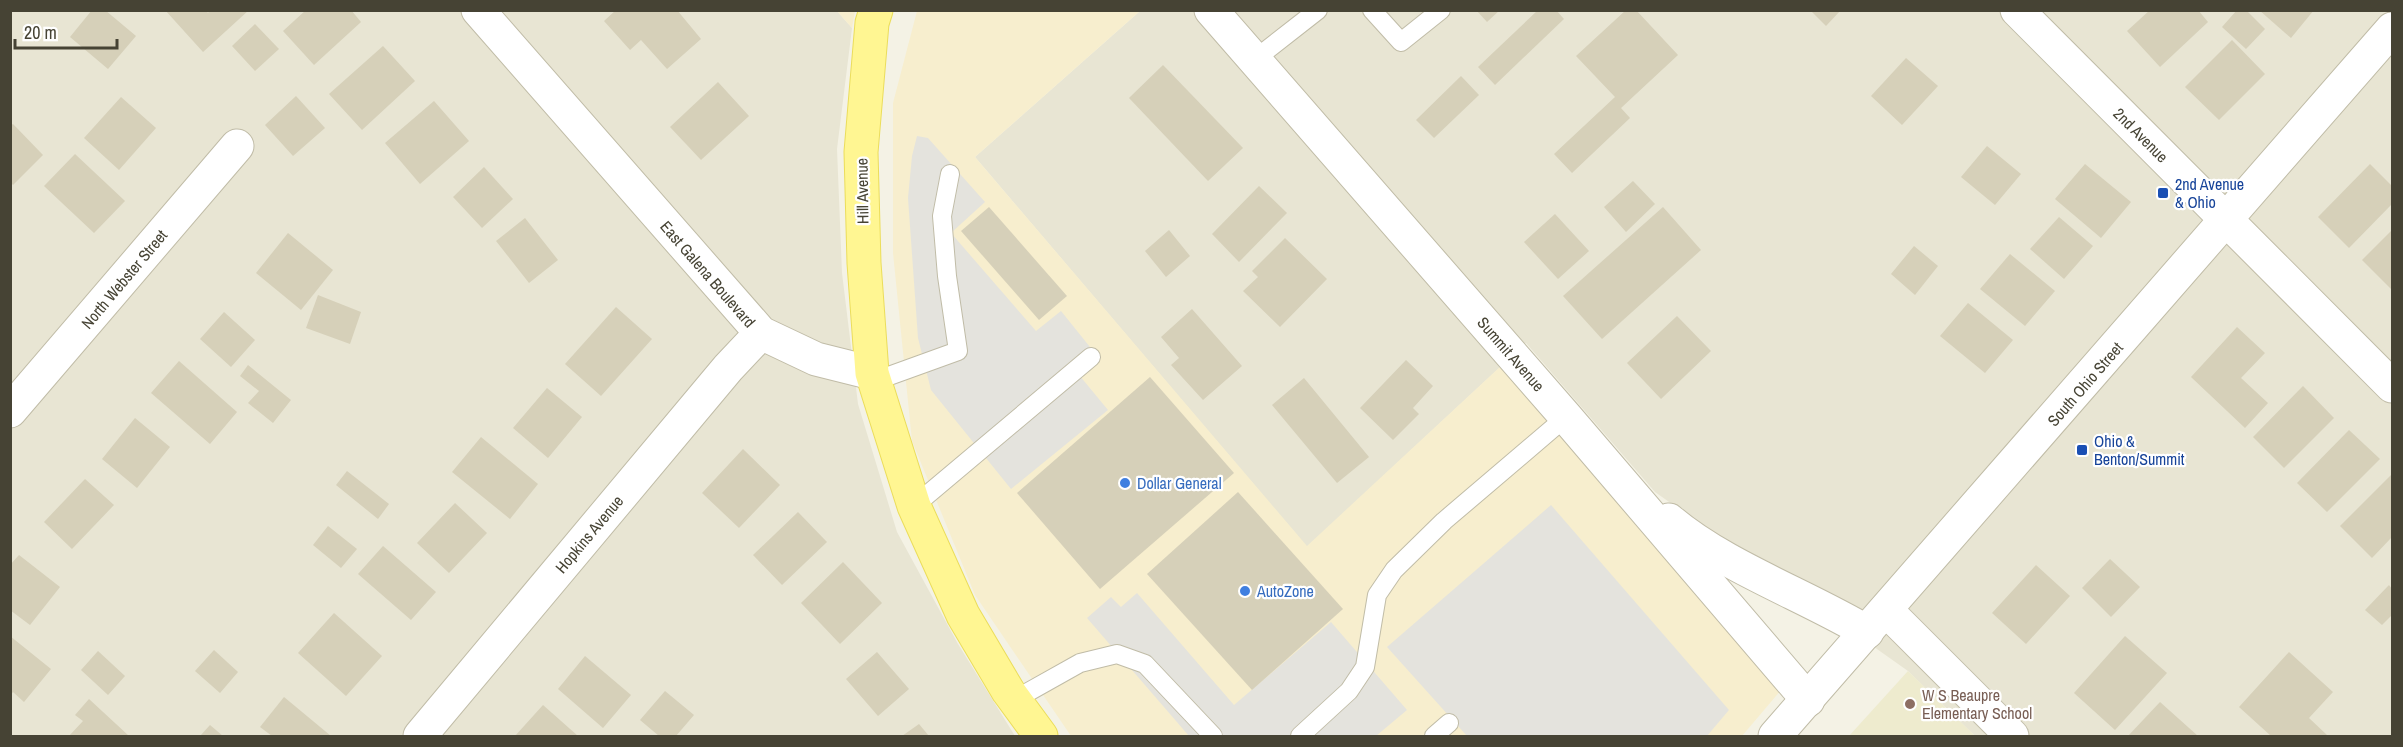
<svg xmlns="http://www.w3.org/2000/svg" width="2403" height="747" font-family="'Archivo Narrow',sans-serif">
<rect width="100%" height="100%" fill="#f4f2e5"/>
<g fill="#e8e5d3">
<polygon points="10,11 837,11 852,28 837,149 842,273 858,404 897,532 958,644 1015,736 11,736"/>
<polygon points="1140,11 2392,11 2392,736 1975,736 1908,671 1655,492 1526,343 1307,547 975,157"/>
</g>
<g fill="#f7eece">
<polygon points="837,11 855,11 852,28"/>
<polygon points="917,11 1140,11 975,157 1307,546 1501,366 1782,689 1742,736 1071,736 975,595 912,441 893,253 893,103"/>
</g>
<polygon fill="#eeebce" points="1908,671 1975,736 1849,736"/>
<g fill="#e4e3dd">
<polygon points="917,136 928,138 985,202 951,233 1036,331 1061,311 1090,347 1070,364 1108,410 1011,489 931,390 918,338 908,198 912,156"/>
<polygon points="1551,505 1729,710 1707,736 1467,736 1387,647"/>
<polygon points="1137,593 1234,705 1331,622 1407,710 1376,736 1189,736 1087,618 1111,597 1121,607"/>
</g>
<g fill="#d6d0b9">
<polygon points="92,10 105,10 136,36 108,69 70,37"/>
<polygon points="165,10 206,10 208,13 210,10 249,10 203,52"/>
<polygon points="306,10 351,10 361,22 314,65 283,31"/>
<polygon points="616,10 677,10 701,39 667,69 641,40 630,50 604,21"/>
<polygon points="1476,10 1500,10 1487,22"/>
<polygon points="1538,10 1556,10 1564,19 1495,85 1478,67"/>
<polygon points="1626,10 1636,10 1678,55 1621,108 1630,118 1572,173 1554,154 1615,97 1576,56"/>
<polygon points="1810,10 1841,10 1826,26"/>
<polygon points="2150,10 2198,10 2208,22 2160,67 2127,31"/>
<polygon points="2237,10 2246,10 2265,29 2246,49 2222,27"/>
<polygon points="2259,10 2314,10 2291,38"/>
<polygon points="255,24 279,49 255,71 232,46"/>
<polygon points="2232,40 2265,74 2219,120 2185,87"/>
<polygon points="383,46 415,81 362,130 329,94"/>
<polygon points="1906,58 1938,86 1902,125 1871,96"/>
<polygon points="1163,65 1243,148 1208,181 1129,98"/>
<polygon points="1461,76 1479,95 1434,138 1416,120"/>
<polygon points="718,82 749,116 701,160 670,127"/>
<polygon points="296,96 325,128 293,156 265,125"/>
<polygon points="121,97 156,128 119,170 84,138"/>
<polygon points="434,101 469,141 420,184 385,143"/>
<polygon points="13,124 43,155 13,185 10,182 10,126"/>
<polygon points="1987,146 2021,174 1995,205 1961,177"/>
<polygon points="75,154 125,201 94,233 44,186"/>
<polygon points="2085,164 2131,202 2101,238 2055,199"/>
<polygon points="2370,164 2392,186 2392,204 2349,248 2318,217"/>
<polygon points="484,167 513,199 482,228 453,197"/>
<polygon points="1633,181 1655,204 1626,232 1604,207"/>
<polygon points="1259,186 1287,213 1239,262 1212,234"/>
<polygon points="989,207 1067,296 1039,320 961,231"/>
<polygon points="1663,207 1701,250 1602,339 1563,296"/>
<polygon points="1555,214 1589,251 1558,279 1524,242"/>
<polygon points="2059,217 2093,246 2064,279 2030,249"/>
<polygon points="525,218 558,260 529,283 496,241"/>
<polygon points="1169,230 1190,256 1166,277 1145,251"/>
<polygon points="2392,230 2392,290 2362,260"/>
<polygon points="288,233 333,270 301,310 256,273"/>
<polygon points="1285,238 1327,279 1280,327 1243,291 1258,277 1252,271"/>
<polygon points="1914,246 1938,266 1915,295 1891,274"/>
<polygon points="2010,254 2055,291 2025,326 1980,289"/>
<polygon points="318,295 361,312 350,344 306,328"/>
<polygon points="1968,303 2013,340 1985,373 1940,336"/>
<polygon points="616,307 652,339 601,396 565,364"/>
<polygon points="1192,309 1242,366 1203,400 1171,365 1179,358 1161,337"/>
<polygon points="224,312 255,340 231,367 200,339"/>
<polygon points="1677,316 1711,351 1661,399 1627,363"/>
<polygon points="2237,327 2265,353 2241,378 2268,403 2245,428 2191,377"/>
<polygon points="1406,360 1433,386 1413,408 1419,414 1393,440 1360,408"/>
<polygon points="179,361 237,412 210,444 151,393"/>
<polygon points="248,365 291,400 273,423 248,403 259,391 240,376"/>
<polygon points="1150,377 1234,473 1100,589 1017,493"/>
<polygon points="1304,378 1369,457 1337,483 1272,405"/>
<polygon points="2303,386 2334,418 2284,468 2253,437"/>
<polygon points="547,388 582,417 548,458 513,428"/>
<polygon points="135,418 170,447 137,488 102,459"/>
<polygon points="2349,430 2380,459 2327,512 2297,483"/>
<polygon points="481,437 538,484 510,519 452,472"/>
<polygon points="743,449 780,485 739,528 702,493"/>
<polygon points="347,471 389,504 378,519 336,485"/>
<polygon points="2392,474 2392,537 2372,558 2340,526"/>
<polygon points="85,479 114,505 72,549 44,522"/>
<polygon points="1238,492 1343,609 1252,690 1147,574"/>
<polygon points="455,503 487,533 449,573 417,543"/>
<polygon points="798,512 827,542 782,585 753,555"/>
<polygon points="328,526 357,549 341,568 313,545"/>
<polygon points="383,546 436,592 411,620 358,574"/>
<polygon points="19,555 60,587 30,625 10,610 10,565"/>
<polygon points="2110,559 2140,587 2111,617 2082,588"/>
<polygon points="843,562 882,603 840,644 801,603"/>
<polygon points="2036,565 2070,596 2026,644 1992,613"/>
<polygon points="2389,585 2392,589 2392,615 2382,625 2365,610"/>
<polygon points="334,613 382,656 346,696 298,653"/>
<polygon points="10,636 51,669 24,702 13,692 10,696"/>
<polygon points="2125,636 2167,673 2115,730 2074,693"/>
<polygon points="214,650 238,672 220,693 195,671"/>
<polygon points="98,651 125,676 108,695 81,670"/>
<polygon points="877,652 909,689 878,716 846,679"/>
<polygon points="2289,652 2333,692 2309,718 2327,735 2325,736 2271,736 2239,707"/>
<polygon points="585,656 631,695 603,728 558,689"/>
<polygon points="665,691 694,715 676,736 659,736 640,720"/>
<polygon points="284,697 331,736 272,736 260,727"/>
<polygon points="89,699 129,736 69,736 83,721 75,715"/>
<polygon points="2160,702 2198,736 2128,736"/>
<polygon points="543,705 578,736 515,736"/>
<polygon points="919,724 929,736 902,736"/>
<polygon points="210,725 223,736 200,736"/>
</g>
<g fill="none" stroke-linecap="round" stroke-linejoin="round">
<defs>
<g id="service">
<polyline points="1372,10 1401,42 1441,10"/>
<polyline points="1254,60 1318,10"/>
<polyline points="875,381 958,351 947,276 942,216 950,174"/>
<polyline points="914,506 1091,357"/>
<polyline points="1014,700 1080,663 1117,654 1145,664 1213,736"/>
<polyline points="1300,736 1349,691 1365,667 1377,595 1394,570 1444,521 1566,417"/>
<polyline points="1434,736 1449,723"/>
</g>
<g id="minor">
<polyline points="478,10 761,333 816,359 872,373"/>
<polyline points="1211,10 1566,417 1808,700"/>
<polyline points="2017,10 2392,386"/>
<polyline points="10,411 237,146"/>
<path d="M 1669,520 C 1723,566 1805,595 1867,632"/>
<polyline points="1886,610 2012,736"/>
<polyline points="420,736 728,368 761,333"/>
<polyline points="1775,736 2392,29"/>
</g>
<polyline id="primary" points="876,10 872,23 861,152 864,263 872,373 914,506 963,615 1008,691 1041,736"/>
</defs>
<use href="#service" stroke="#c0bca7" stroke-width="20"/>
<use href="#minor" stroke="#c0bca7" stroke-width="35"/>
<use href="#primary" stroke="#ebdd5b" stroke-width="35"/>
<use href="#service" stroke="#fff" stroke-width="18"/>
<use href="#minor" stroke="#fff" stroke-width="33"/>
<use href="#primary" stroke="#fff692" stroke-width="33"/>
</g>
<g fill="#1a4fb4" stroke="#fff" stroke-width="2">
<rect x="2157" y="187" width="12" height="12" rx="3"/>
<rect x="2076" y="444" width="12" height="12" rx="3"/>
</g>
<g fill="#3f7fe0" stroke="#fff" stroke-width="2">
<circle cx="1125" cy="483" r="6"/>
<circle cx="1245" cy="591" r="6"/>
</g>
<circle fill="#8d6e63" stroke="#fff" stroke-width="2" cx="1910" cy="704" r="6"/>
<g text-anchor="middle" stroke-width="4.5" stroke-linejoin="round" paint-order="stroke">
<g font-size="16" fill="#464334" stroke="#fff">
<text transform="translate(2141 135) rotate(45)" y="6">2nd Avenue</text>
<text transform="translate(862 191) rotate(-91)" y="6">Hill Avenue</text>
<text transform="translate(708 274) rotate(49)" y="6">East Galena Boulevard</text>
<text transform="translate(124 279) rotate(-50)" y="6">North Webster Street</text>
<text transform="translate(1511 354) rotate(49)" y="6">Summit Avenue</text>
<text transform="translate(2085 384) rotate(-49)" y="6">South Ohio Street</text>
<text transform="translate(589 534) rotate(-50)" y="6">Hopkins Avenue</text>
</g>
<g font-size="16" fill="#164399" stroke="#fff" text-anchor="start">
<text x="2175" y="190">2nd Avenue<tspan x="2175" dy="18">&amp; Ohio</tspan></text>
<text x="2094" y="447">Ohio &amp;<tspan x="2094" dy="18">Benton/Summit</tspan></text>
</g>
<g font-size="16" fill="#366cbe" stroke="#fff" text-anchor="start">
<text x="1137" y="489">Dollar General</text>
<text x="1257" y="597">AutoZone</text>
</g>
<g font-size="16" fill="#785e54" stroke="#fff" text-anchor="start">
<text x="1922" y="701">W S Beaupre<tspan x="1922" dy="18">Elementary School</tspan></text>
</g>
</g>
<rect width="2403" height="747" fill="none" stroke="#464334" stroke-width="24"/>
<path d="M15 39v9h102v-9" fill="none" stroke="#464334" stroke-width="3"/>
<text x="24" y="39" font-size="18" fill="#464334" stroke="#ffffff" stroke-width="4.5" paint-order="stroke">20 m</text>
</svg>
